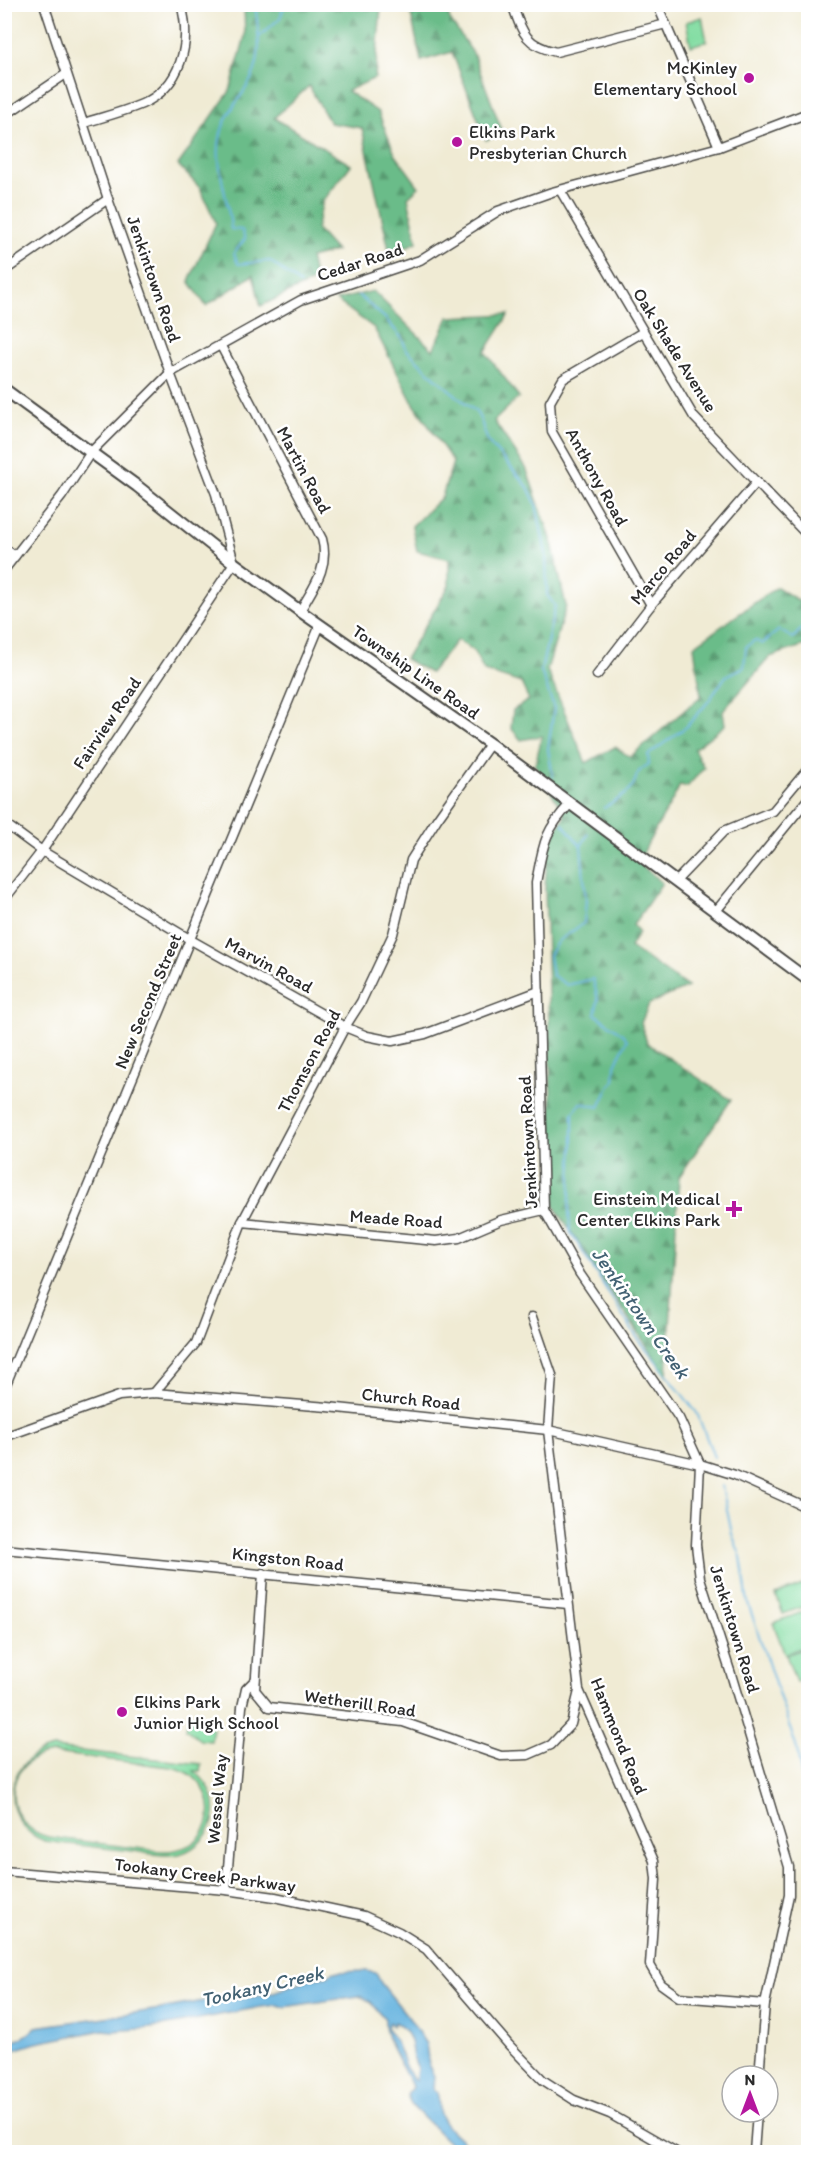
<svg xmlns="http://www.w3.org/2000/svg" width="813" height="2157" font-family="Itim,sans-serif">
<defs>
<pattern id="forest-firs" width="22" height="20" patternUnits="userSpaceOnUse" patternTransform="scale(1.5)"><rect width="22" height="20" fill="#6abc89"/><path d="M5 1l3.5 6h-7zM16 11l3.5 6h-7z" fill="#579970"/></pattern>
</defs>
<rect width="100%" height="100%" fill="#fff"/>
<filter id="ink" filterUnits="userSpaceOnUse"><feTurbulence type="fractalNoise" baseFrequency=".0167" numOctaves="2"/><feDisplacementMap in="SourceGraphic" scale="12" xChannelSelector="R" yChannelSelector="G"/><feConvolveMatrix kernelMatrix="1 2 1 2 8 2 1 2 1" color-interpolation-filters="sRGB"/></filter>
<filter id="wash" filterUnits="userSpaceOnUse"><feTurbulence type="fractalNoise" baseFrequency=".008" numOctaves="4" result="noise"/><feDisplacementMap in="SourceGraphic" scale="24" xChannelSelector="R" yChannelSelector="G"/><feGaussianBlur stdDeviation="1.35" result="paint"/><feColorMatrix in="noise" values="0 0 0 0 0 0 0 0 0 0 0 0 0 0 0 0 0 1.4 0 .05"/><feComposite in="paint" operator="in"/></filter>
<g filter="url(#wash)">
<rect width="100%" height="100%" fill="#f0ebd4"/>
<g fill="url(#forest-firs)" stroke="#4a745a" stroke-width="1.5">
<polygon points="244,5 390,5 381,7 375,78 347,91 378,112 395,154 419,187 408,197 417,242 390,254 362,128 330,123 309,86 274,118 351,165 323,201 316,229 336,251 310,258 315,280 261,306 253,275 206,306 189,281 216,223 200,188 178,165 230,91 245,36"/>
<polygon points="409,5 445,5 450,20 473,53 503,133 486,140 452,52 421,61"/>
<path d="M 373,291 L 433,350 L 449,317 L 509,314 L 485,352 L 519,397 L 494,421 L 526,468 L 551,539 L 566,606 L 547,670 L 586,763 L 615,747 L 630,757 L 701,696 L 694,646 L 777,587 L 808,607 L 808,644 L 770,657 L 723,711 L 725,725 L 694,749 L 704,768 L 687,787 L 680,785 C 668,812 649,835 639,863 L 662,883 L 633,925 L 639,932 L 630,947 L 688,987 L 649,1004 L 641,1023 L 647,1043 L 731,1100 L 679,1177 L 667,1376 L 554,1206 L 545,887 L 548,845 L 565,815 L 535,765 L 542,736 L 521,740 L 511,728 L 513,710 L 529,700 L 521,683 L 484,671 L 473,650 L 457,640 L 430,673 L 405,659 L 449,586 L 449,559 L 417,551 L 412,526 L 442,497 L 453,462 L 412,401 L 374,328 L 336,300 Z"/>
</g>
<g fill="#83dda3" stroke="#578467" stroke-width="1.5" fill-rule="evenodd">
<polygon points="702,17 707,41 691,46 686,22"/>
<polygon points="805,1584 808,1592 808,1605 783,1614 776,1595"/>
<polygon points="808,1610 808,1645 785,1654 773,1623"/>
<polygon points="808,1647 808,1678 796,1682 786,1655"/>
<polygon points="194,1717 207,1722 209,1727 213,1728 211,1741 200,1740 186,1729 187,1723"/>
<path d="M 53,1748 L 201,1764 L 200,1771 L 194,1771 C 208,1782 216,1797 214,1815 C 212,1833 197,1849 179,1854 C 164,1857 148,1853 133,1851 C 104,1848 75,1845 45,1841 C 0,1825 0,1759 53,1748 ZM 53,1753 L 171,1767 C 219,1775 224,1840 176,1850 C 163,1853 148,1849 135,1848 C 106,1844 77,1841 48,1837 C 0,1825 1,1758 53,1753 Z"/>
</g>
<path fill="#65b3df" stroke="#486f85" stroke-width="1.5" fill-rule="evenodd" d="M 367,1971 L 376,1973 L 381,1983 L 409,2018 L 426,2044 L 429,2066 L 434,2076 L 433,2090 L 437,2092 C 440,2100 437,2109 441,2116 C 448,2132 464,2141 474,2152 L 458,2152 L 412,2106 L 407,2095 L 412,2087 C 410,2080 406,2076 403,2069 C 395,2054 383,2035 385,2019 L 370,2001 L 359,1996 L 284,2007 L 277,2005 L 261,2007 L 152,2028 L 113,2031 L 103,2030 L 36,2043 L 5,2053 L 5,2037 L 9,2042 C 20,2040 29,2035 36,2027 L 161,2009 L 214,1999 L 236,1999 L 265,1995 L 312,1978 L 327,1976 L 332,1972 ZM 389,2022 L 393,2026 L 394,2022 C 406,2028 411,2039 412,2053 C 412,2058 416,2062 417,2067 C 417,2072 415,2077 416,2082 L 406,2068 L 395,2040 L 387,2028 Z"/>
<g fill="none" stroke-linecap="round" stroke-linejoin="round">
<g stroke="#65b3df" stroke-width="2">
<path d="M 255,4 C 258,28 263,55 252,77 C 242,99 224,113 220,138 C 214,165 229,200 231,229 L 242,230 L 245,239 L 234,253 L 238,264 L 270,261 L 300,284"/>
<polyline points="259,37 280,18 285,4"/>
<path d="M 358,295 L 385,318 L 401,337 L 407,350 L 431,374 L 476,412 C 484,422 483,434 490,444 L 528,487 L 536,504 L 546,554 L 547,595 L 555,606 L 541,671 L 554,708 L 548,749 L 553,777"/>
<path d="M 604,808 C 613,802 626,796 632,787 C 640,773 632,775 649,764 L 648,755 L 686,727 L 708,702 L 726,676 L 744,667 L 746,647 L 755,640 L 762,644 L 779,630 L 793,638 L 808,622"/>
<polyline points="563,824 581,846 586,900 584,923 558,941 549,955 552,975 567,985 593,979 598,1000 595,1014 624,1035 627,1040 615,1065 614,1081 610,1085 599,1107 581,1103 573,1113 573,1148 569,1210 570,1232 636,1336 697,1413 714,1457"/>
<polyline points="581,846 588,834"/>
<polyline points="722,1486 732,1534 741,1557 748,1603 797,1749 808,1815"/>
</g>
</g>
</g>
<g filter="url(#ink)">
<g fill="none" stroke-linecap="round" stroke-linejoin="round">
<defs>
<g id="minor">
<path d="M 512,4 C 522,32 525,45 556,52 L 666,24"/>
<polyline points="657,4 719,147"/>
<polyline points="4,116 66,74"/>
<path d="M 84,123 C 103,117 123,112 142,104 C 181,87 192,43 181,4"/>
<polyline points="560,190 694,417 808,536"/>
<polyline points="4,271 108,199"/>
<polyline points="643,332 563,379 550,402 552,432 651,605"/>
<path d="M 221,346 L 322,539 C 330,567 313,588 300,611"/>
<polyline points="4,548 15,556"/>
<polyline points="4,570 62,496 91,452 170,373 301,300 420,260 498,211 552,192 719,147 808,113"/>
<polyline points="597,675 651,605 757,482"/>
<path d="M 570,804 C 543,832 543,847 536,883 L 544,1210 L 580,1274 L 679,1418 L 700,1464 L 696,1545 L 700,1578 L 731,1674 L 789,1867 L 789,1895 L 765,2004 L 759,2076"/>
<polyline points="4,823 42,851 191,940 345,1027 367,1036 392,1041 425,1034 539,991"/>
<polyline points="676,881 724,831 773,811 808,769"/>
<polyline points="4,900 42,851 234,563 216,494 170,373 108,199 44,4"/>
<polyline points="716,911 808,799"/>
<polyline points="242,1222 436,1241 459,1238 501,1220 544,1210"/>
<polyline points="532,1317 552,1375 548,1430 579,1690 654,1861 656,1879 650,1965 661,1984 679,1997 765,2004"/>
<polyline points="4,1389 320,625"/>
<polyline points="154,1393 196,1343 242,1222 345,1027 361,1002 393,934 411,860 437,819 490,744"/>
<polyline points="4,1437 119,1396 154,1393 328,1407 548,1430 700,1464 735,1475 808,1508"/>
<polyline points="4,1549 568,1604"/>
<polyline points="263,1573 255,1690 269,1707 403,1722 501,1756 528,1755 551,1745 571,1724 579,1691"/>
<polyline points="4,1871 226,1890 275,1897 364,1916 399,1932 426,1949 509,2045 543,2080 574,2100 610,2114 676,2152"/>
<polyline points="226,1890 242,1707 246,1689 255,1680"/>
<polyline points="754,2152 757,2112"/>
</g>
<polyline id="major" points="4,389 137,486 234,563 300,611 490,744 808,980"/>
</defs>
<use href="#minor" stroke="#494844" stroke-width="11"/>
<use href="#major" stroke="#494844" stroke-width="14"/>
<use href="#minor" stroke="#fff" stroke-width="8"/>
<use href="#major" stroke="#fff" stroke-width="10"/>
</g>
</g>
<g fill="#b5179e" stroke="#fff" stroke-width="2">
<circle cx="749" cy="78" r="6"/>
<circle cx="457" cy="142" r="6"/>
<path d="M731 1200h6v6h6v6h-6v6h-6v-6h-6v-6h6z"/>
<circle cx="122" cy="1712" r="6"/>
</g>
<g text-anchor="middle" stroke-width="5" stroke-linejoin="round" paint-order="stroke">
<g font-size="18" fill="#2b2b2b" stroke="#fff" text-anchor="end">
<text x="737" y="74">McKinley<tspan x="737" dy="21">Elementary School</tspan></text>
<text x="469" y="138" text-anchor="start">Elkins Park<tspan x="469" dy="21">Presbyterian Church</tspan></text>
<text x="720" y="1205">Einstein Medical<tspan x="720" dy="21">Center Elkins Park</tspan></text>
<text x="134" y="1708" text-anchor="start">Elkins Park<tspan x="134" dy="21">Junior High School</tspan></text>
</g>
<g font-size="18" fill="#2b2b2b" stroke="#fff">
<text transform="translate(360 262) rotate(-18)" y="6">Cedar Road</text>
<text transform="translate(154 279) rotate(71)" y="6">Jenkintown Road</text>
<text transform="translate(675 350) rotate(58)" y="6">Oak Shade Avenue</text>
<text transform="translate(304 470) rotate(62)" y="6">Martin Road</text>
<text transform="translate(597 477) rotate(61)" y="6">Anthony Road</text>
<text transform="translate(663 567) rotate(-50)" y="6">Marco Road</text>
<text transform="translate(416 672) rotate(35)" y="6">Township Line Road</text>
<text transform="translate(107 723) rotate(-56)" y="6">Fairview Road</text>
<text transform="translate(269 965) rotate(29)" y="6">Marvin Road</text>
<text transform="translate(148 1001) rotate(-67)" y="6">New Second Street</text>
<text transform="translate(309 1061) rotate(-62)" y="6">Thomson Road</text>
<text transform="translate(528 1142) rotate(-93)" y="6">Jenkintown Road</text>
<text transform="translate(396 1219) rotate(4)" y="6">Meade Road</text>
<text transform="translate(411 1399) rotate(6)" y="6">Church Road</text>
<text transform="translate(288 1559) rotate(6)" y="6">Kingston Road</text>
<text transform="translate(735 1629) rotate(73)" y="6">Jenkintown Road</text>
<text transform="translate(360 1703) rotate(8)" y="6">Wetherill Road</text>
<text transform="translate(619 1736) rotate(68)" y="6">Hammond Road</text>
<text transform="translate(217 1799) rotate(-85)" y="6">Wessel Way</text>
<text transform="translate(205 1875) rotate(7)" y="6">Tookany Creek Parkway</text>
</g>
<g font-size="20" font-style="italic" fill="#426173" stroke="#fff">
<text transform="translate(641 1313) rotate(55)" y="7">Jenkintown Creek</text>
<text transform="translate(262 1986) rotate(-13)" y="7">Tookany Creek</text>
</g>
</g>
<rect width="813" height="2157" fill="none" stroke="#fff" stroke-width="24"/>
<g transform="translate(750 2094)"><circle r="28" fill="#ffffff" stroke="#aaaaaa" stroke-width="1.5"/>
<path d="M0-4.5L10 22L0 15L-10 22Z" fill="#b5179e"/>
<text y="-9" font-size="16" font-weight="bold" text-anchor="middle" fill="#2b2b2b">N</text>
</g>
</svg>
